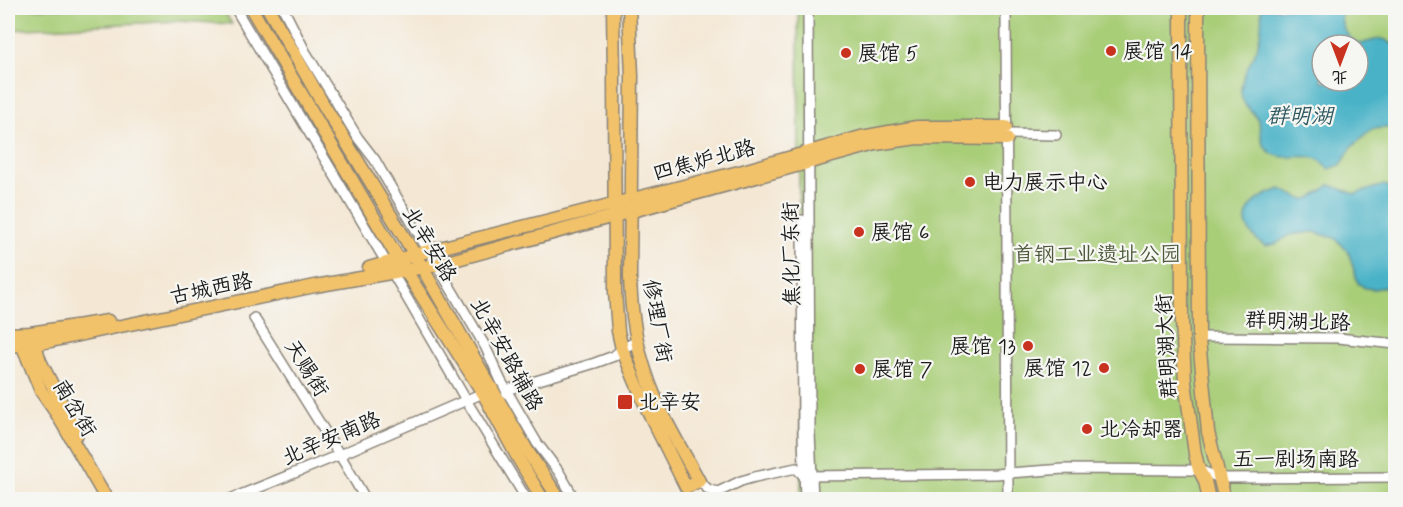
<svg xmlns="http://www.w3.org/2000/svg" width="1403" height="507" font-family="Mynerve,'LXGW WenKai TC',sans-serif">
<rect width="100%" height="100%" fill="#f6f6f2"/>
<filter id="ink" filterUnits="userSpaceOnUse"><feTurbulence type="fractalNoise" baseFrequency=".0167" numOctaves="2"/><feDisplacementMap in="SourceGraphic" scale="12" xChannelSelector="R" yChannelSelector="G"/><feConvolveMatrix kernelMatrix="1 2 1 2 8 2 1 2 1" color-interpolation-filters="sRGB"/></filter>
<filter id="wash" filterUnits="userSpaceOnUse"><feTurbulence type="fractalNoise" baseFrequency=".008" numOctaves="4" result="noise"/><feDisplacementMap in="SourceGraphic" scale="24" xChannelSelector="R" yChannelSelector="G"/><feGaussianBlur stdDeviation="1.35" result="paint"/><feColorMatrix in="noise" values="0 0 0 0 0 0 0 0 0 0 0 0 0 0 0 0 0 1.4 0 .05"/><feComposite in="paint" operator="in"/></filter>
<g filter="url(#wash)">
<rect width="100%" height="100%" fill="#f4e8d5"/>
<g fill="#a9ce78" stroke="#62754a" stroke-width="1.5" fill-rule="evenodd">
<polygon points="8,8 222,8 232,24 178,21 8,30"/>
<path d="M 798,8 L 1395,8 L 1395,499 L 801,499 ZM 1322,45 L 1358,45 L 1358,81 L 1322,81 Z"/>
</g>
<g fill="#49b2c7" stroke="#326772" stroke-width="1.5" fill-rule="evenodd">
<path d="M 1261,8 L 1368,8 L 1348,10 L 1341,14 C 1340,26 1350,44 1363,43 C 1370,42 1377,38 1383,39 C 1388,40 1392,44 1395,47 L 1395,127 L 1372,129 L 1352,147 L 1341,165 L 1329,169 C 1325,165 1320,159 1315,158 C 1300,153 1283,162 1270,152 C 1259,144 1262,134 1259,123 C 1256,110 1242,109 1241,92 C 1240,75 1254,60 1258,44 C 1261,33 1262,19 1261,8 ZM 1322,45 L 1358,45 L 1358,81 L 1322,81 Z"/>
<path d="M 1330,185 L 1355,194 L 1384,185 L 1395,189 L 1395,285 L 1374,289 L 1365,288 L 1358,283 L 1348,251 L 1335,238 L 1313,232 L 1289,235 L 1276,244 L 1265,246 C 1230,222 1248,199 1281,189 C 1309,203 1305,203 1330,185 Z"/>
</g>
</g>
<g filter="url(#ink)">
<g fill="none" stroke-linecap="round" stroke-linejoin="round">
<defs>
<g id="minor">
<polyline points="235,8 392,272 466,400 527,500"/>
<polyline points="283,8 305,51 358,138 375,160 383,174 485,346 501,381 537,443 559,472 575,500"/>
<polyline points="808,8 810,433 813,500"/>
<polyline points="1006,8 1008,500"/>
<polyline points="1007,134 1056,135"/>
<polyline points="802,220 803,434 805,500"/>
<polyline points="254,318 344,462 366,500"/>
<polyline points="1199,337 1338,338 1396,344"/>
<polyline points="507,394 506,390 595,363 614,356 622,349 637,341"/>
<polyline points="699,481 709,490 718,492 741,481 755,477 796,468 804,476 995,474 1064,469 1199,470 1220,478 1396,477"/>
<polyline points="228,500 339,455 483,393"/>
</g>
<g id="major">
<polyline points="251,8 399,260 483,393 518,458 543,500"/>
<polyline points="268,8 320,99 415,255 528,452 560,500"/>
<path d="M 613,8 L 614,76 L 615,292 L 618,331 L 622,349 L 634,378 L 648,411 L 686,487 L 699,481 C 680,446 658,411 646,373 C 635,342 631,310 630,277 L 632,76 L 629,8"/>
<polyline points="1181,8 1182,320 1185,382 1195,454 1199,470 1205,481 1209,500"/>
<polyline points="1198,8 1199,340 1208,432 1225,500"/>
<polyline points="369,268 428,251 743,171 861,137 917,127 1006,127"/>
<polyline points="8,334 30,333 108,321"/>
<polyline points="19,337 41,391 57,414 107,500"/>
<polyline points="33,338 40,361 77,434"/>
<polyline points="8,346 35,344 51,341 116,327 315,286 436,265 876,144 917,138 1007,139"/>
</g>
</defs>
<use href="#minor" stroke="#888278" stroke-width="12"/>
<use href="#major" stroke="#888278" stroke-width="15"/>
<use href="#minor" stroke="#fff" stroke-width="9"/>
<use href="#major" stroke="#f2c26a" stroke-width="12"/>
</g>
</g>
<g fill="#c8321e" stroke="#f6f6f2" stroke-width="2">
<circle cx="1111" cy="51" r="6"/>
<circle cx="846" cy="53" r="6"/>
<circle cx="970" cy="182" r="6"/>
<circle cx="859" cy="232" r="6"/>
<circle cx="1028" cy="346" r="6"/>
<circle cx="1104" cy="368" r="6"/>
<circle cx="860" cy="369" r="6"/>
<rect x="617" y="394" width="16" height="16" rx="3"/>
<circle cx="1087" cy="429" r="6"/>
</g>
<g text-anchor="middle" stroke-width="4.5" stroke-linejoin="round" paint-order="stroke">
<g font-size="21" fill="#1c1c1c" stroke="#f6f6f2" text-anchor="start">
<text x="1123" y="58">展馆 14</text>
<text x="858" y="60">展馆 5</text>
<text x="982" y="189">电力展示中心</text>
<text x="871" y="239">展馆 6</text>
<text x="1016" y="353" text-anchor="end">展馆 13</text>
<text x="1092" y="375" text-anchor="end">展馆 12</text>
<text x="872" y="376">展馆 7</text>
<text x="638" y="409">北辛安</text>
<text x="1099" y="436">北冷却器</text>
</g>
<g font-size="21" fill="#1c1c1c" stroke="#f6f6f2">
<text transform="translate(704 160) rotate(-15)" y="7">四焦炉北路</text>
<text transform="translate(430 244) rotate(59)" y="7">北辛安路</text>
<text transform="translate(791 254) rotate(-91)" y="7">焦化厂东街</text>
<text transform="translate(211 288) rotate(-11)" y="7">古城西路</text>
<text transform="translate(658 321) rotate(80)" y="7">修理厂街</text>
<text transform="translate(1298 321) rotate(2)" y="7">群明湖北路</text>
<text transform="translate(1166 346) rotate(-93)" y="7">群明湖大街</text>
<text transform="translate(507 354) rotate(61)" y="7">北辛安路辅路</text>
<text transform="translate(307 368) rotate(58)" y="7">天赐街</text>
<text transform="translate(75 408) rotate(59)" y="7">南岔街</text>
<text transform="translate(331 438) rotate(-23)" y="7">北辛安南路</text>
<text x="1296" y="466">五一剧场南路</text>
</g>
<g font-size="21" fill="#4d5a3c" stroke="#f6f6f2">
<text x="1097" y="261">首钢工业遗址公园</text>
</g>
<g font-size="22" font-style="italic" fill="#2e5860" stroke="#f6f6f2">
<text x="1300" y="123">群明湖</text>
</g>
</g>
<rect width="1403" height="507" fill="none" stroke="#f6f6f2" stroke-width="30"/>
<g transform="translate(1340 63) rotate(180)"><circle r="28" fill="#f6f6f2" stroke="#9f9f9c" stroke-width="1.5"/>
<path d="M0-4.5L10 22L0 15L-10 22Z" fill="#c8321e"/>
<text y="-9" font-size="16" font-weight="bold" text-anchor="middle" fill="#1c1c1c">北</text>
</g>
</svg>
